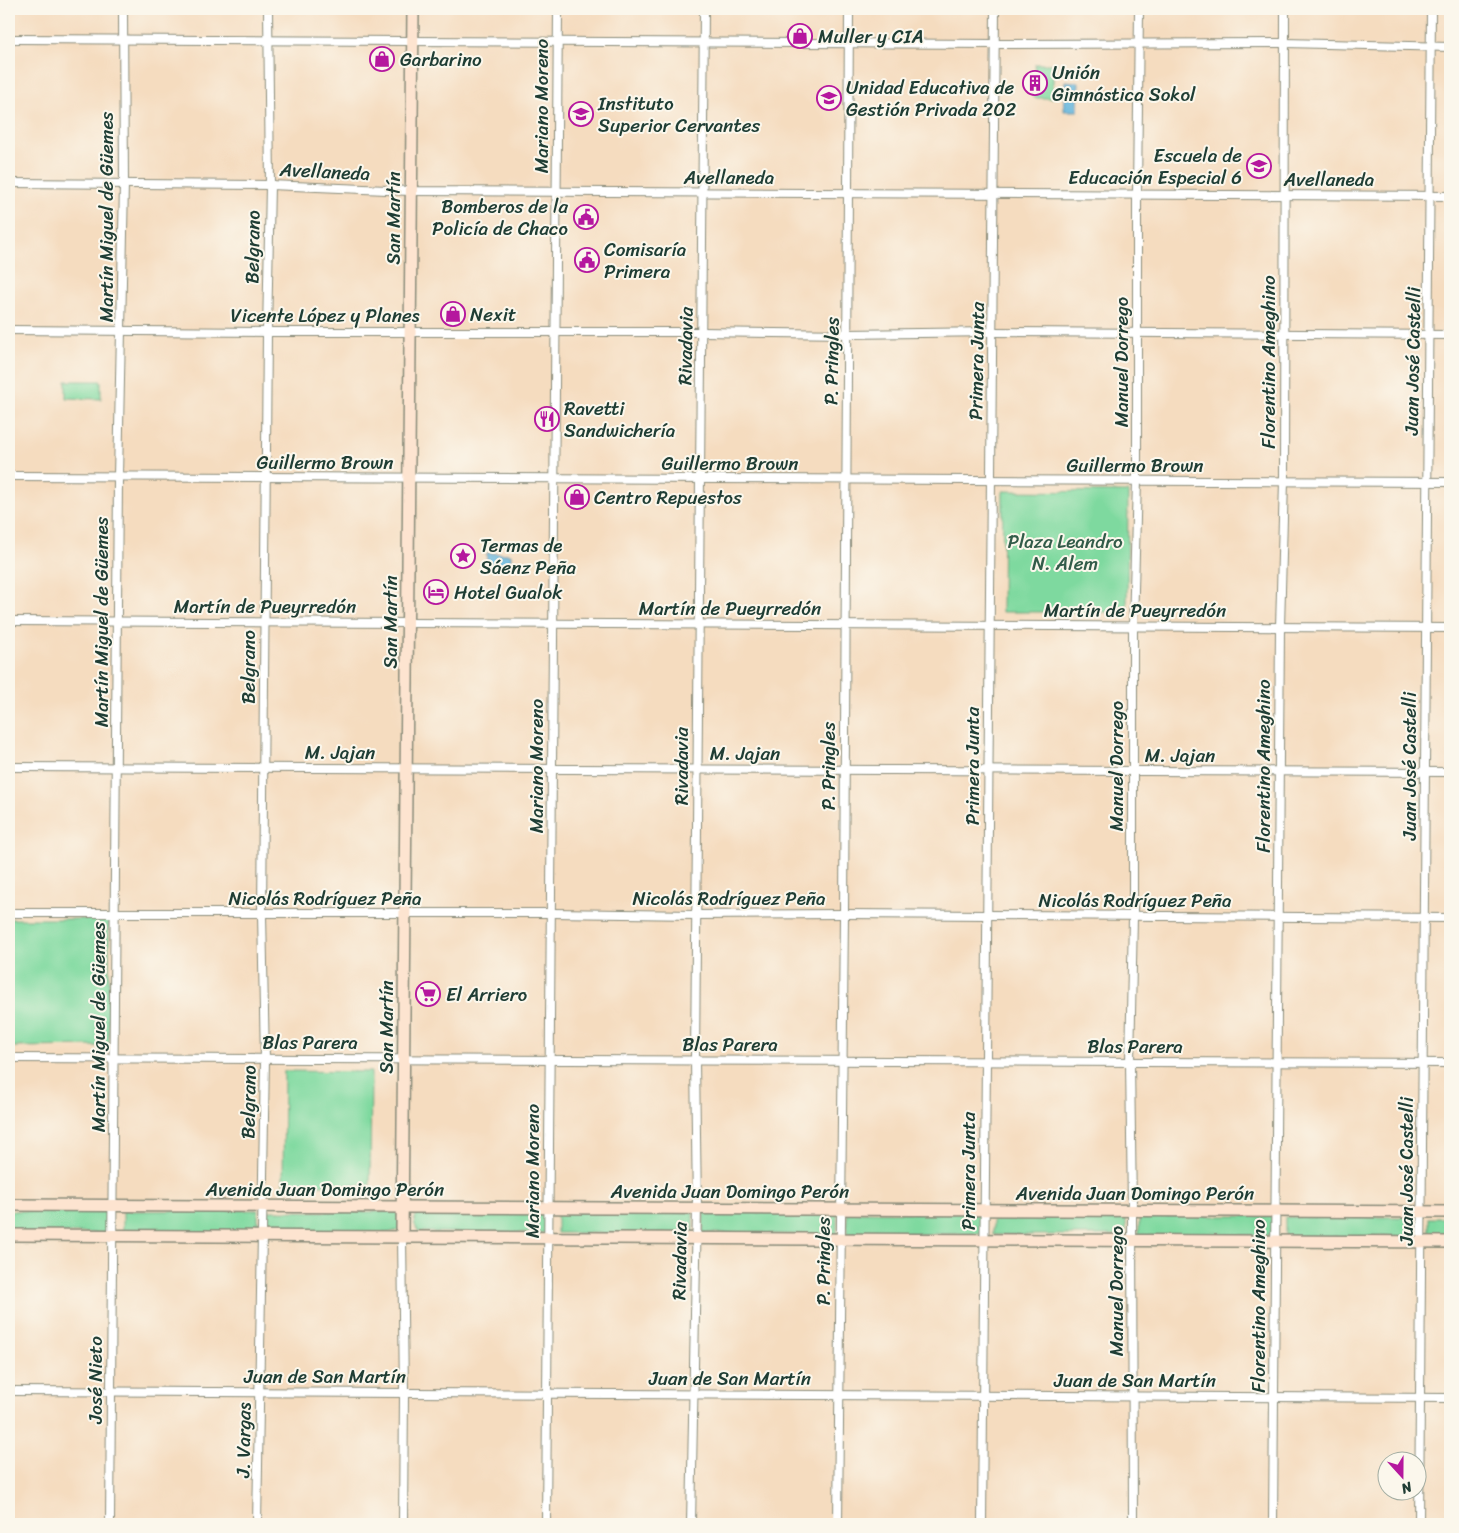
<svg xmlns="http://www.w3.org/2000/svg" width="1459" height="1533" font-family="Sriracha,sans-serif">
<rect width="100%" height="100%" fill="#fbf7ec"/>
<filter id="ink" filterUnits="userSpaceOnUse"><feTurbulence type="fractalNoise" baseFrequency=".02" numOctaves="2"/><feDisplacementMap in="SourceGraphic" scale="10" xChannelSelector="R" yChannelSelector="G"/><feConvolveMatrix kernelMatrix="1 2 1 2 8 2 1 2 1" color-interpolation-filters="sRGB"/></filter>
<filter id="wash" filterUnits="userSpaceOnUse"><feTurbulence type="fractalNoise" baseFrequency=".0096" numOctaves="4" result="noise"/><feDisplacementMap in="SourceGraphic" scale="20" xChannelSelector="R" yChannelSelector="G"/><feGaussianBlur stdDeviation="1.12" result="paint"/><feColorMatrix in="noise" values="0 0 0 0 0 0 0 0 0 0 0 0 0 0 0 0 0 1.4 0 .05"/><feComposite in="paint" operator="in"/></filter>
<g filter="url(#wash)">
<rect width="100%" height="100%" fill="#f5dcbf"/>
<g fill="#7ed99f" stroke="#4e8b6a">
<polygon points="1035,64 1053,64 1053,98 1034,98"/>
<polygon points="66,381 101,381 101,399 66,398"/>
<polygon points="1003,491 1128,492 1127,612 1002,612"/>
<polygon points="9,919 109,919 109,1046 9,1047"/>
<polygon points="284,1071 371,1072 370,1185 283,1185"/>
<polygon points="110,1210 110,1233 9,1233 9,1211"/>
<polygon points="258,1210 258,1233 123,1234 123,1211"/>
<polygon points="268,1211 395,1212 399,1216 399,1230 388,1233 267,1233"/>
<path d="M 418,1211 L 546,1212 L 546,1233 L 419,1232 C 413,1224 413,1219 418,1211 Z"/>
<polygon points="557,1211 693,1212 693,1234 557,1233"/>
<polygon points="704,1212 837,1213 837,1235 703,1233"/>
<polygon points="847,1212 982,1213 982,1234 847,1234"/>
<polygon points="1126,1215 1126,1235 993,1235 993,1216"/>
<polygon points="1139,1216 1272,1216 1272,1235 1139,1236"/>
<polygon points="1285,1217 1415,1217 1415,1237 1285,1236"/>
<rect x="1429" y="1218" width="21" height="20"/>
</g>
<g fill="#60b3dc" stroke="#407888">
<polygon points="1065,81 1079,82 1078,111 1064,111"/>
<polygon points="487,553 511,554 511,566 486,566"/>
</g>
</g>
<g filter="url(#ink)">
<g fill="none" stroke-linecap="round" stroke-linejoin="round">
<defs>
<g id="street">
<polyline points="9,39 995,44 1285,43 1450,47"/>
<polyline points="9,183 270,185 410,191 1450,196"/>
<polyline points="9,330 267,332 702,332 848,334 993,332 1450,335"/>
<polyline points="9,476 1450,482"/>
<polyline points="9,621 1450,628"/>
<polyline points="9,767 1450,772"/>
<polyline points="9,913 551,913 696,915 844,914 1450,918"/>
<polyline points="9,1058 1450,1063"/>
<polyline points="402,1236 404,1393 403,1524"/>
<polyline points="9,1391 1450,1398"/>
<polyline points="110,1524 118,477 124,184 123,9"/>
<polyline points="257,1524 265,1059 262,914 267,332 270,185 268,9"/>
<polyline points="546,1524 558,9"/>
<polyline points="691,1524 697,1208 695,1060 704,9"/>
<polyline points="838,1524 844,914 849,9"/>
<polyline points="982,1524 995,9"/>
<polyline points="1133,1524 1132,1209 1130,1062 1133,917 1133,626 1137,481 1137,195 1139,9"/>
<polyline points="1273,1524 1280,627 1284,481 1285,9"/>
<polyline points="1419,1524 1431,9"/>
</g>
<g id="secondary">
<polyline points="9,1205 1450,1212"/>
<polyline points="9,1235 1450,1242"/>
<polyline points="402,1236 413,9"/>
</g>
</defs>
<use href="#street" stroke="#8a8c7a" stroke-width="10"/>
<use href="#secondary" stroke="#8a8c7a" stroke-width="14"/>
<use href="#street" stroke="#fff" stroke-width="8"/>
<use href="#secondary" stroke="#fde4d0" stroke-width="11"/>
</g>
</g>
<defs>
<symbol id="shop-ring" viewBox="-11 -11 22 22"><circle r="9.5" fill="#fbf7ec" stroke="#b5179e" stroke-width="1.5"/><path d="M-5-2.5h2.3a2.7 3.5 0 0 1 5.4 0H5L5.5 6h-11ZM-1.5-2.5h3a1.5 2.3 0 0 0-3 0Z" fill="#b5179e"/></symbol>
<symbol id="building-ring" viewBox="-11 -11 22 22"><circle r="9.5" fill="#fbf7ec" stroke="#b5179e" stroke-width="1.5"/><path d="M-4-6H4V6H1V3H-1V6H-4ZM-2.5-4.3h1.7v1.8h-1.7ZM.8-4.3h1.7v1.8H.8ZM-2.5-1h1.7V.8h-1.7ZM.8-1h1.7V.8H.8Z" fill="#b5179e"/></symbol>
<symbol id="university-ring" viewBox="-11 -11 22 22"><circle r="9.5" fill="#fbf7ec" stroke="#b5179e" stroke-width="1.5"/><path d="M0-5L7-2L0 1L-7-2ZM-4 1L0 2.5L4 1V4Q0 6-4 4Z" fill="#b5179e"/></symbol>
<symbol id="school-ring" viewBox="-11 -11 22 22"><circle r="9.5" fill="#fbf7ec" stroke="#b5179e" stroke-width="1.5"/><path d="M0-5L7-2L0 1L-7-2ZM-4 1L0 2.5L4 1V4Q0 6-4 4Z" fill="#b5179e"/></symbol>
<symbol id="civic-ring" viewBox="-11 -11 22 22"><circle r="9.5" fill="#fbf7ec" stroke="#b5179e" stroke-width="1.5"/><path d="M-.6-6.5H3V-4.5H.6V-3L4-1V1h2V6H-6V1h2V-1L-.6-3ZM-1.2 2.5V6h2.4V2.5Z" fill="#b5179e"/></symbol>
<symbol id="restaurant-ring" viewBox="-11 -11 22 22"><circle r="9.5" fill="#fbf7ec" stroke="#b5179e" stroke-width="1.5"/><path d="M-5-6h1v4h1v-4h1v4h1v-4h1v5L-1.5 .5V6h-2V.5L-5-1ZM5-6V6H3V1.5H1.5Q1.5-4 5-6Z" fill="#b5179e"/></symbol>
<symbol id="sight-ring" viewBox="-11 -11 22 22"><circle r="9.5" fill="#fbf7ec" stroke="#b5179e" stroke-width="1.5"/><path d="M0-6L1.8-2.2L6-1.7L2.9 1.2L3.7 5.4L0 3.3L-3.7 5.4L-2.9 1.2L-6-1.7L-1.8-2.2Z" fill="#b5179e"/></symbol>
<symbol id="hotel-ring" viewBox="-11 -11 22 22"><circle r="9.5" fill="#fbf7ec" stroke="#b5179e" stroke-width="1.5"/><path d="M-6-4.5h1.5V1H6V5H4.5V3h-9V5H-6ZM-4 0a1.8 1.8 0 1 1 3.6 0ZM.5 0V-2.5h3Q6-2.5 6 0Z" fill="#b5179e"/></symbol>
<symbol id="supermarket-ring" viewBox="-11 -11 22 22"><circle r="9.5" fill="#fbf7ec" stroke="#b5179e" stroke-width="1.5"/><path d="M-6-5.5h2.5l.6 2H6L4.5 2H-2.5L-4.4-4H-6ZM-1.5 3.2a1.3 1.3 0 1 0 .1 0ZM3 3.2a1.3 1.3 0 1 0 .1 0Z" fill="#b5179e"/></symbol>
</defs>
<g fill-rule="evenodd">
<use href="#shop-ring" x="786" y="22" width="28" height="28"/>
<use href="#shop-ring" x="368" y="45" width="28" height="28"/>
<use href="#building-ring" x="1021" y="69" width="28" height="28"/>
<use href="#university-ring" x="815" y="84" width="28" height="28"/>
<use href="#university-ring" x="567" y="100" width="28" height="28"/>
<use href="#school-ring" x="1245" y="152" width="28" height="28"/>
<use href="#civic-ring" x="572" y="203" width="28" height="28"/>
<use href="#civic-ring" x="573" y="246" width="28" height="28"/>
<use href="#shop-ring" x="439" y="300" width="28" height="28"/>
<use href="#restaurant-ring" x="533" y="405" width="28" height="28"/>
<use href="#shop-ring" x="563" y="483" width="28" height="28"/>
<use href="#sight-ring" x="449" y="542" width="28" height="28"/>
<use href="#hotel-ring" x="422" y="578" width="28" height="28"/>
<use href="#supermarket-ring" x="414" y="980" width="28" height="28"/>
</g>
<g text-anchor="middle" stroke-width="4" stroke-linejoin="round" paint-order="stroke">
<g font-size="19" fill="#1f3d34" stroke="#fbf7ec" text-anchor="start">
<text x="818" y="43">Muller y CIA</text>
<text x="400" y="66">Garbarino</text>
<text x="1052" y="79">Unión<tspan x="1052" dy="22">Gimnástica Sokol</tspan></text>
<text x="846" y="94">Unidad Educativa de<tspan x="846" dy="22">Gestión Privada 202</tspan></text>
<text x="598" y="110">Instituto<tspan x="598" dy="22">Superior Cervantes</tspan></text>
<text x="1242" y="162" text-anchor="end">Escuela de<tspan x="1242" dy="22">Educación Especial 6</tspan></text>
<text x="568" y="213" text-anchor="end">Bomberos de la<tspan x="568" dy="22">Policía de Chaco</tspan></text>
<text x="604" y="256">Comisaría<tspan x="604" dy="22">Primera</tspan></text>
<text x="470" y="321">Nexit</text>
<text x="564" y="415">Ravetti<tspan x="564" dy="22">Sandwichería</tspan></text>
<text x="594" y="504">Centro Repuestos</text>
<text x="480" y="552">Termas de<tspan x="480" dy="22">Sáenz Peña</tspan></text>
<text x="454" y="599">Hotel Gualok</text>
<text x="446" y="1001">El Arriero</text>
</g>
<g font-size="19" fill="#1f3d34" stroke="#fbf7ec">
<text transform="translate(541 106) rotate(-90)" y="7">Mariano Moreno</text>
<text transform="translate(325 171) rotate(3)" y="7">Avellaneda</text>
<text x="729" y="184">Avellaneda</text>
<text x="1329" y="186">Avellaneda</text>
<text transform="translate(106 217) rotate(-90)" y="7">Martín Miguel de Güemes</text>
<text transform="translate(393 218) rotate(-90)" y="7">San Martín</text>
<text transform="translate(252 247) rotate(-89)" y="7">Belgrano</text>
<text x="325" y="322">Vicente López y Planes</text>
<text transform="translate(685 346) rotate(-89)" y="7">Rivadavia</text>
<text transform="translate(831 361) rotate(-89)" y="7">P. Pringles</text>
<text transform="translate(976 361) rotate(-89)" y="7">Primera Junta</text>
<text transform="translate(1412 361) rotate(-89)" y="7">Juan José Castelli</text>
<text transform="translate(1121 362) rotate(-90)" y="7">Manuel Dorrego</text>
<text transform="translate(1268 362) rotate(-90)" y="7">Florentino Ameghino</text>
<text x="325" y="469">Guillermo Brown</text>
<text x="730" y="470">Guillermo Brown</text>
<text x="1135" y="472">Guillermo Brown</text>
<text x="265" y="613">Martín de Pueyrredón</text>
<text x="730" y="615">Martín de Pueyrredón</text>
<text x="1135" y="617">Martín de Pueyrredón</text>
<text transform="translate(101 622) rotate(-90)" y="7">Martín Miguel de Güemes</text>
<text transform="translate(390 622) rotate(-90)" y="7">San Martín</text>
<text transform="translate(248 667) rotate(-90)" y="7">Belgrano</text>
<text x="340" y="759">M. Jajan</text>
<text x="745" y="760">M. Jajan</text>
<text x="1180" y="762">M. Jajan</text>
<text transform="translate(536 766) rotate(-90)" y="7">Mariano Moreno</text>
<text transform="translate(681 766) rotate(-90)" y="7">Rivadavia</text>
<text transform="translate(828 766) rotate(-90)" y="7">P. Pringles</text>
<text transform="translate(972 766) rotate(-90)" y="7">Primera Junta</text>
<text transform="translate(1116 766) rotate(-90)" y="7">Manuel Dorrego</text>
<text transform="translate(1263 766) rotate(-90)" y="7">Florentino Ameghino</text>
<text transform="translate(1409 766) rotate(-90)" y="7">Juan José Castelli</text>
<text x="325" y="905">Nicolás Rodríguez Peña</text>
<text x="729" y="905">Nicolás Rodríguez Peña</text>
<text x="1135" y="907">Nicolás Rodríguez Peña</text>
<text transform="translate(98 1027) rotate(-90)" y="7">Martín Miguel de Güemes</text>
<text transform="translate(386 1027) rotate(-90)" y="7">San Martín</text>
<text x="310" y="1049">Blas Parera</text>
<text x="730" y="1051">Blas Parera</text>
<text x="1135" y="1053">Blas Parera</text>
<text transform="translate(248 1102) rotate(-89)" y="7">Belgrano</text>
<text transform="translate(532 1171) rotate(-90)" y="7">Mariano Moreno</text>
<text transform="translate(968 1171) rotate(-90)" y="7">Primera Junta</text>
<text transform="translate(1406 1171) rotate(-90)" y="7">Juan José Castelli</text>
<text x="325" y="1196">Avenida Juan Domingo Perón</text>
<text x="730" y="1198">Avenida Juan Domingo Perón</text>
<text x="1135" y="1200">Avenida Juan Domingo Perón</text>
<text transform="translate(679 1261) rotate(-89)" y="7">Rivadavia</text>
<text transform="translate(823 1261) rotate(-90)" y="7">P. Pringles</text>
<text transform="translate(1116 1291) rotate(-90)" y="7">Manuel Dorrego</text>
<text transform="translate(1258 1306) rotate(-90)" y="7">Florentino Ameghino</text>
<text x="325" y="1383">Juan de San Martín</text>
<text x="730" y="1385">Juan de San Martín</text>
<text transform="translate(95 1380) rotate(-90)" y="7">José Nieto</text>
<text x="1135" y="1387">Juan de San Martín</text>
<text transform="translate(243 1440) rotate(-89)" y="7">J. Vargas</text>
</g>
<g font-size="19" fill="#325c49" stroke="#fbf7ec">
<text x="1065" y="548">Plaza Leandro<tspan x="1065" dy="22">N. Alem</tspan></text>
</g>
</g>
<rect width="1459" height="1533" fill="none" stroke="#fbf7ec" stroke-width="30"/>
<g transform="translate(1402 1476) rotate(159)"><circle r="24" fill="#fbf7ec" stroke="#a3ada2"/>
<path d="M0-4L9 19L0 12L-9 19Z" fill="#b5179e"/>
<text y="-8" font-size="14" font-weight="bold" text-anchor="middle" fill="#1f3d34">N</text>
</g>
</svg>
